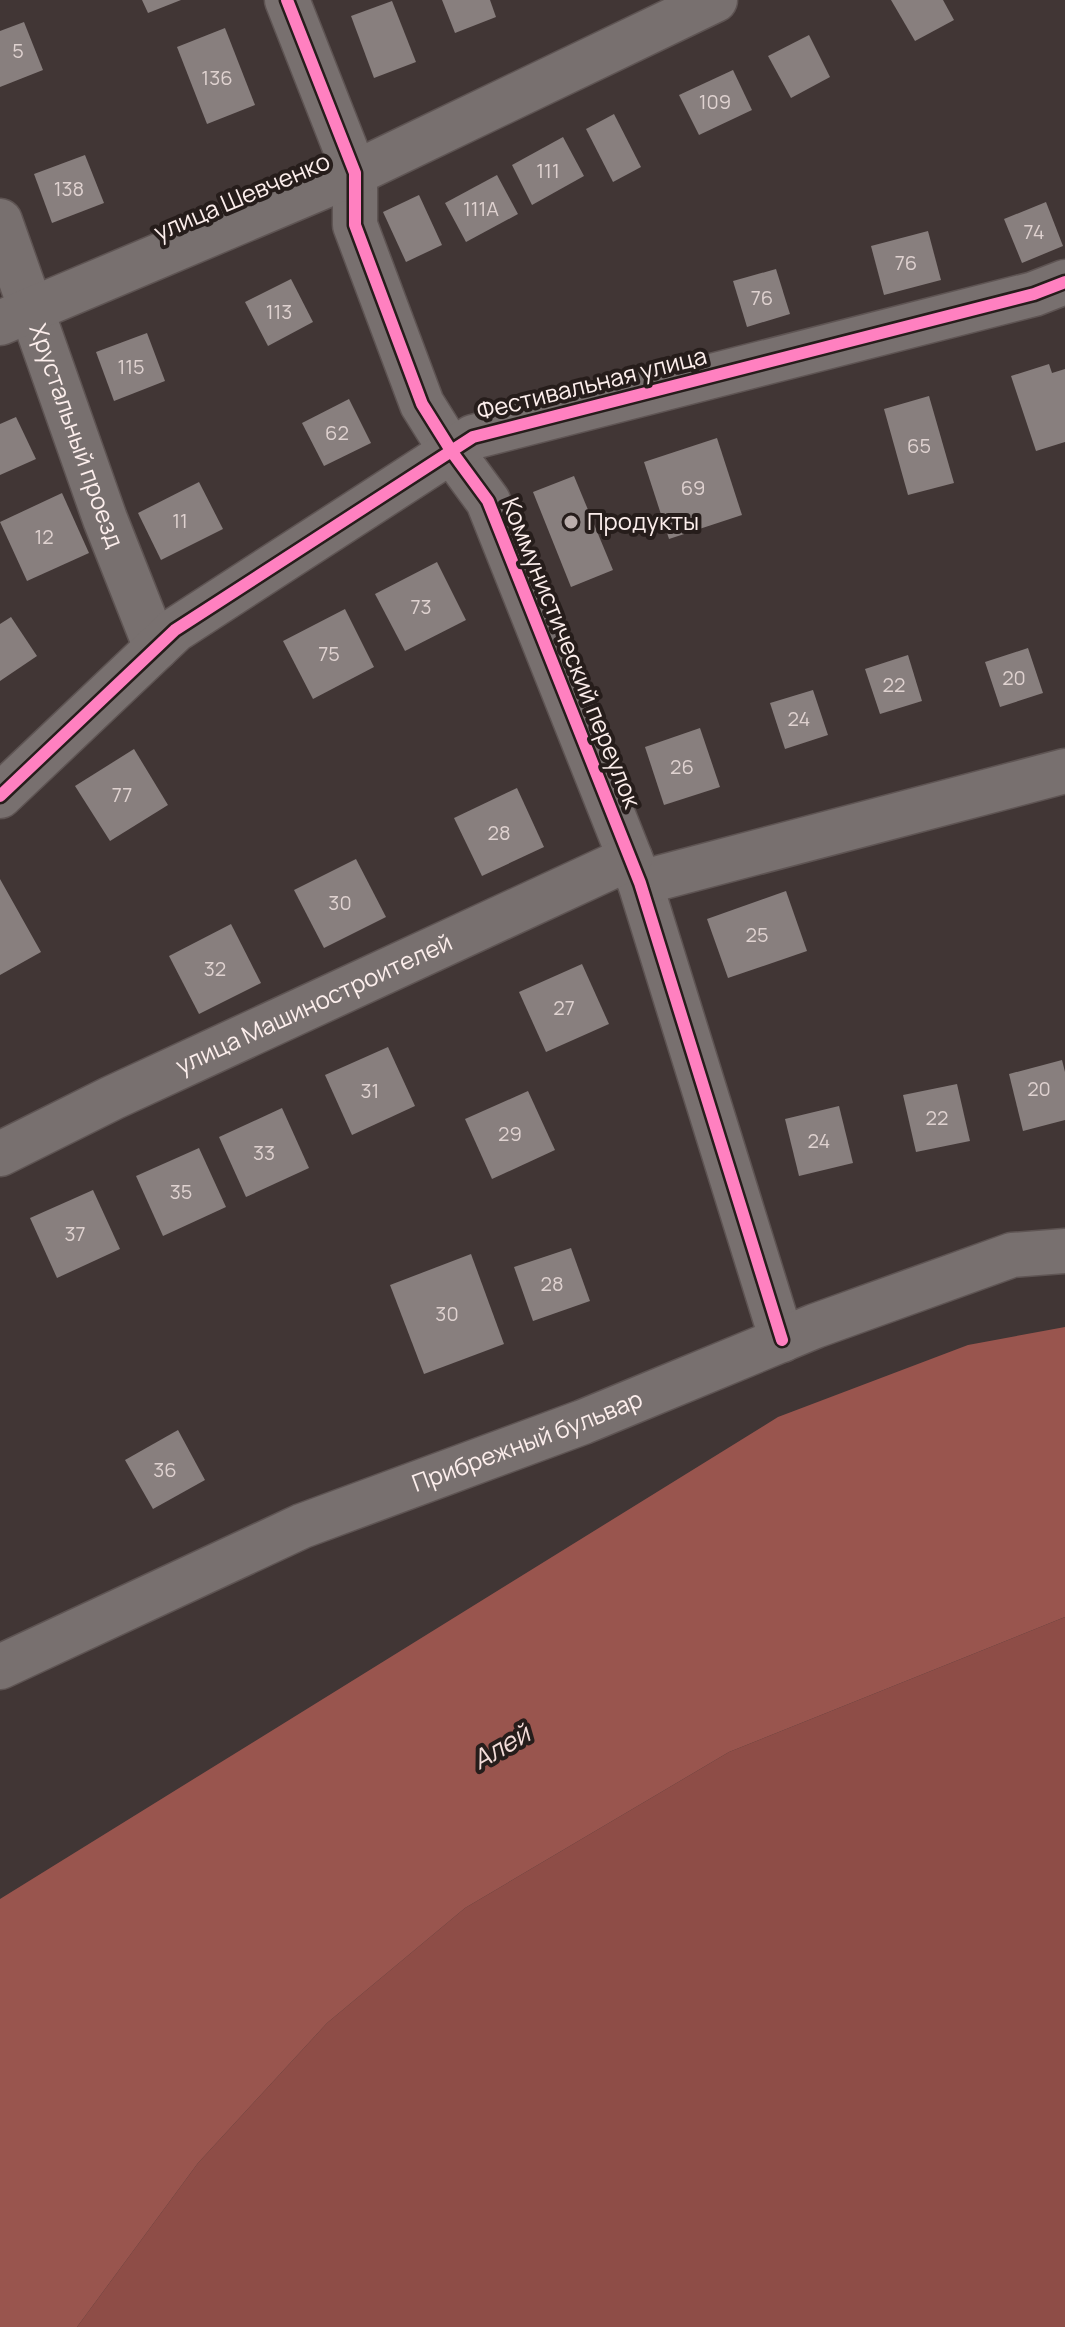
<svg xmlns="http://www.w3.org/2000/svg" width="1065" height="2327" font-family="Manrope,sans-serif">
<rect width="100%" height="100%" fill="#413635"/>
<polygon fill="#8e4d47" points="1065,1617 1065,2327 77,2327 198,2163 327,2023 465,1908 729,1752"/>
<polygon fill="#99554e" points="1065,1327 1065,1617 729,1752 465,1908 327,2023 198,2163 77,2327 0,2327 0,1899 778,1417 968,1345"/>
<g fill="#887f7e">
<polygon points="142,0 181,0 148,13"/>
<polygon points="442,0 490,0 496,17 455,33"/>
<polygon points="891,0 943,0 954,20 915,41"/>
<polygon points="392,1 416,62 374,78 351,16"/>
<polygon points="24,22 43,70 0,87 0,31"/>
<polygon points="225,28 255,105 207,124 177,47"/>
<polygon points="809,35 830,77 791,98 768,56"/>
<polygon points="733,70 752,110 699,135 679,95"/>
<polygon points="614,114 641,167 613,182 586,129"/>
<polygon points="563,137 584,176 532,205 512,165"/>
<polygon points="85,155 104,203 52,223 34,174"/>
<polygon points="497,175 518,214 466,242 445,203"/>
<polygon points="419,195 442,245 406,262 383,212"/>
<polygon points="1046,202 1063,246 1022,263 1004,219"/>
<polygon points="928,231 941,280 884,295 871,246"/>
<polygon points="776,269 790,314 747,327 733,281"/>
<polygon points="291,279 313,322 268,346 245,302"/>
<polygon points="147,333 165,381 114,401 96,352"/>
<polygon points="1049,364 1052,373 1065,369 1065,442 1036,451 1011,376"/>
<polygon points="929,396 954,483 908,495 884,409"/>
<polygon points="349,399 371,443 324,466 302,423"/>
<polygon points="16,417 36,459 0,475 0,424"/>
<polygon points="717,438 742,515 669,539 644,462"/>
<polygon points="574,476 613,570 571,587 533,492"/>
<polygon points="199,482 223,529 161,560 138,513"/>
<polygon points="62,493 89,553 27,581 0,522"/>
<polygon points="437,562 466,620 405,651 375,594"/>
<polygon points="345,609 374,667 313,699 283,641"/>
<polygon points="11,617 37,656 0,681 0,624"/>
<polygon points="1028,648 1043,693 1000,707 985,662"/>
<polygon points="908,655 922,701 880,714 865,669"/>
<polygon points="813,690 828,735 785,749 770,703"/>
<polygon points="700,728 720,787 664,805 645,747"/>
<polygon points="134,749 168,805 110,841 75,786"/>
<polygon points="517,788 544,847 482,876 454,818"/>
<polygon points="356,859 386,917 324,948 294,890"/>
<polygon points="0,879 41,952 0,975"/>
<polygon points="786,891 807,951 728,978 707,919"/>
<polygon points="231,924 261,983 199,1014 169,956"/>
<polygon points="582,964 609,1024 546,1052 519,992"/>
<polygon points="388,1047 415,1106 352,1135 325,1075"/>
<polygon points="1062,1060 1065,1072 1065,1120 1023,1131 1009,1074"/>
<polygon points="957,1084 970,1141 916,1152 903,1095"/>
<polygon points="528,1091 555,1150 492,1179 465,1119"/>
<polygon points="839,1106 853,1163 799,1176 785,1119"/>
<polygon points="282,1108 309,1168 246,1197 219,1137"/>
<polygon points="199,1148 226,1207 163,1236 136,1176"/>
<polygon points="93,1190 120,1249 57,1278 30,1218"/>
<polygon points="571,1248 590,1301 533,1321 514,1267"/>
<polygon points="471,1254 504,1344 424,1374 390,1285"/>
<polygon points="178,1430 205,1480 153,1509 125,1460"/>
</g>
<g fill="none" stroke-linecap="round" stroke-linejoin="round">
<defs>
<g id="minor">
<polyline points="287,0 355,173 355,225 422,404 452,452 488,501 640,883 782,1340"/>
<path id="s1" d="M 0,221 L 105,519 L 156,648"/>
<polyline points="0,323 355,173 715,0"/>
<polyline points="0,796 175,630 473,437 1034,294 1065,282"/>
<polyline points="640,883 1065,771"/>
<path id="s2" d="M 0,1154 L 112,1098 L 630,858"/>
<path id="s3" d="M 0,1667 L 302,1526 L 583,1422 L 815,1326 L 1012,1255 L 1065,1251"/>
</g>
</defs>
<use href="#minor" stroke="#5e5453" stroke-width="47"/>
<use href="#minor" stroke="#78706f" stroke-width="44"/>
<defs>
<g id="cycleway">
<polyline points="287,0 355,173 355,225 422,404 452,452 488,501 640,883 782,1340"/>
<polyline points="0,796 175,630 473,437 1034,294 1065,282"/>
</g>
</defs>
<use href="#cycleway" stroke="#261d1b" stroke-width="17"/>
<use href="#cycleway" stroke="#ff80c0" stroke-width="12"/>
</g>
<circle fill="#bbaeac" stroke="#261d1b" stroke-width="3" cx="571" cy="522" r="8"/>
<g text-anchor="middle" stroke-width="8" stroke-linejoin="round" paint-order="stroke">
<g font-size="20" fill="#dfd2d0">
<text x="18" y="58">5</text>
<text x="217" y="85">136</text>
<text x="715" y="109">109</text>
<text x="548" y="178">111</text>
<text x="69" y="196">138</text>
<text x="481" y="216">111А</text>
<text x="1034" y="239">74</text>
<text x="906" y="270">76</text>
<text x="762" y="305">76</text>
<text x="279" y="319">113</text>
<text x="131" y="374">115</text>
<text x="337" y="440">62</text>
<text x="919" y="453">65</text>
<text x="693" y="495">69</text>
<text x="180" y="528">11</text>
<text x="44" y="544">12</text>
<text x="421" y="614">73</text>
<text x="329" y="661">75</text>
<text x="1014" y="685">20</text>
<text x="894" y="692">22</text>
<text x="799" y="726">24</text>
<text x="682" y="774">26</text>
<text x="122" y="802">77</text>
<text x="499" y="840">28</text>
<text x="340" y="910">30</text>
<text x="757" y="942">25</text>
<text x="215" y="976">32</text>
<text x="564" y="1015">27</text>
<text x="1039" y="1096">20</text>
<text x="370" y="1098">31</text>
<text x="937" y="1125">22</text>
<text x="510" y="1141">29</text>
<text x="819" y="1148">24</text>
<text x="264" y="1160">33</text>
<text x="181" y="1199">35</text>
<text x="75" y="1241">37</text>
<text x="552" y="1291">28</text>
<text x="447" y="1321">30</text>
<text x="165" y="1477">36</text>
</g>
<g font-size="24" fill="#fceeec" stroke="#261d1b">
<text transform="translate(242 197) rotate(-23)" y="8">улица Шевченко</text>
<text transform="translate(592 384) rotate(-14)" y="8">Фестивальная улица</text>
<text dy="8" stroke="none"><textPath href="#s1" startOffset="228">Хрустальный проезд</textPath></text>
<text transform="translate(571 653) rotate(68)" y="8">Коммунистический переулок</text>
<text dy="8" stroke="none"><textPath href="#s2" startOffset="348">улица Машиностроителей</textPath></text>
<text dy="8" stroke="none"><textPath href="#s3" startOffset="574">Прибрежный бульвар</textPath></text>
</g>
<g font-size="24" fill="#fceeec" stroke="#261d1b" text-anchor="start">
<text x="587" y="530">Продукты</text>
</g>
<g font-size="26" font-style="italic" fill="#f3dcd9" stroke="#261d1b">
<text transform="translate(501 1747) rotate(-30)" y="9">Алей</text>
</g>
</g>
</svg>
